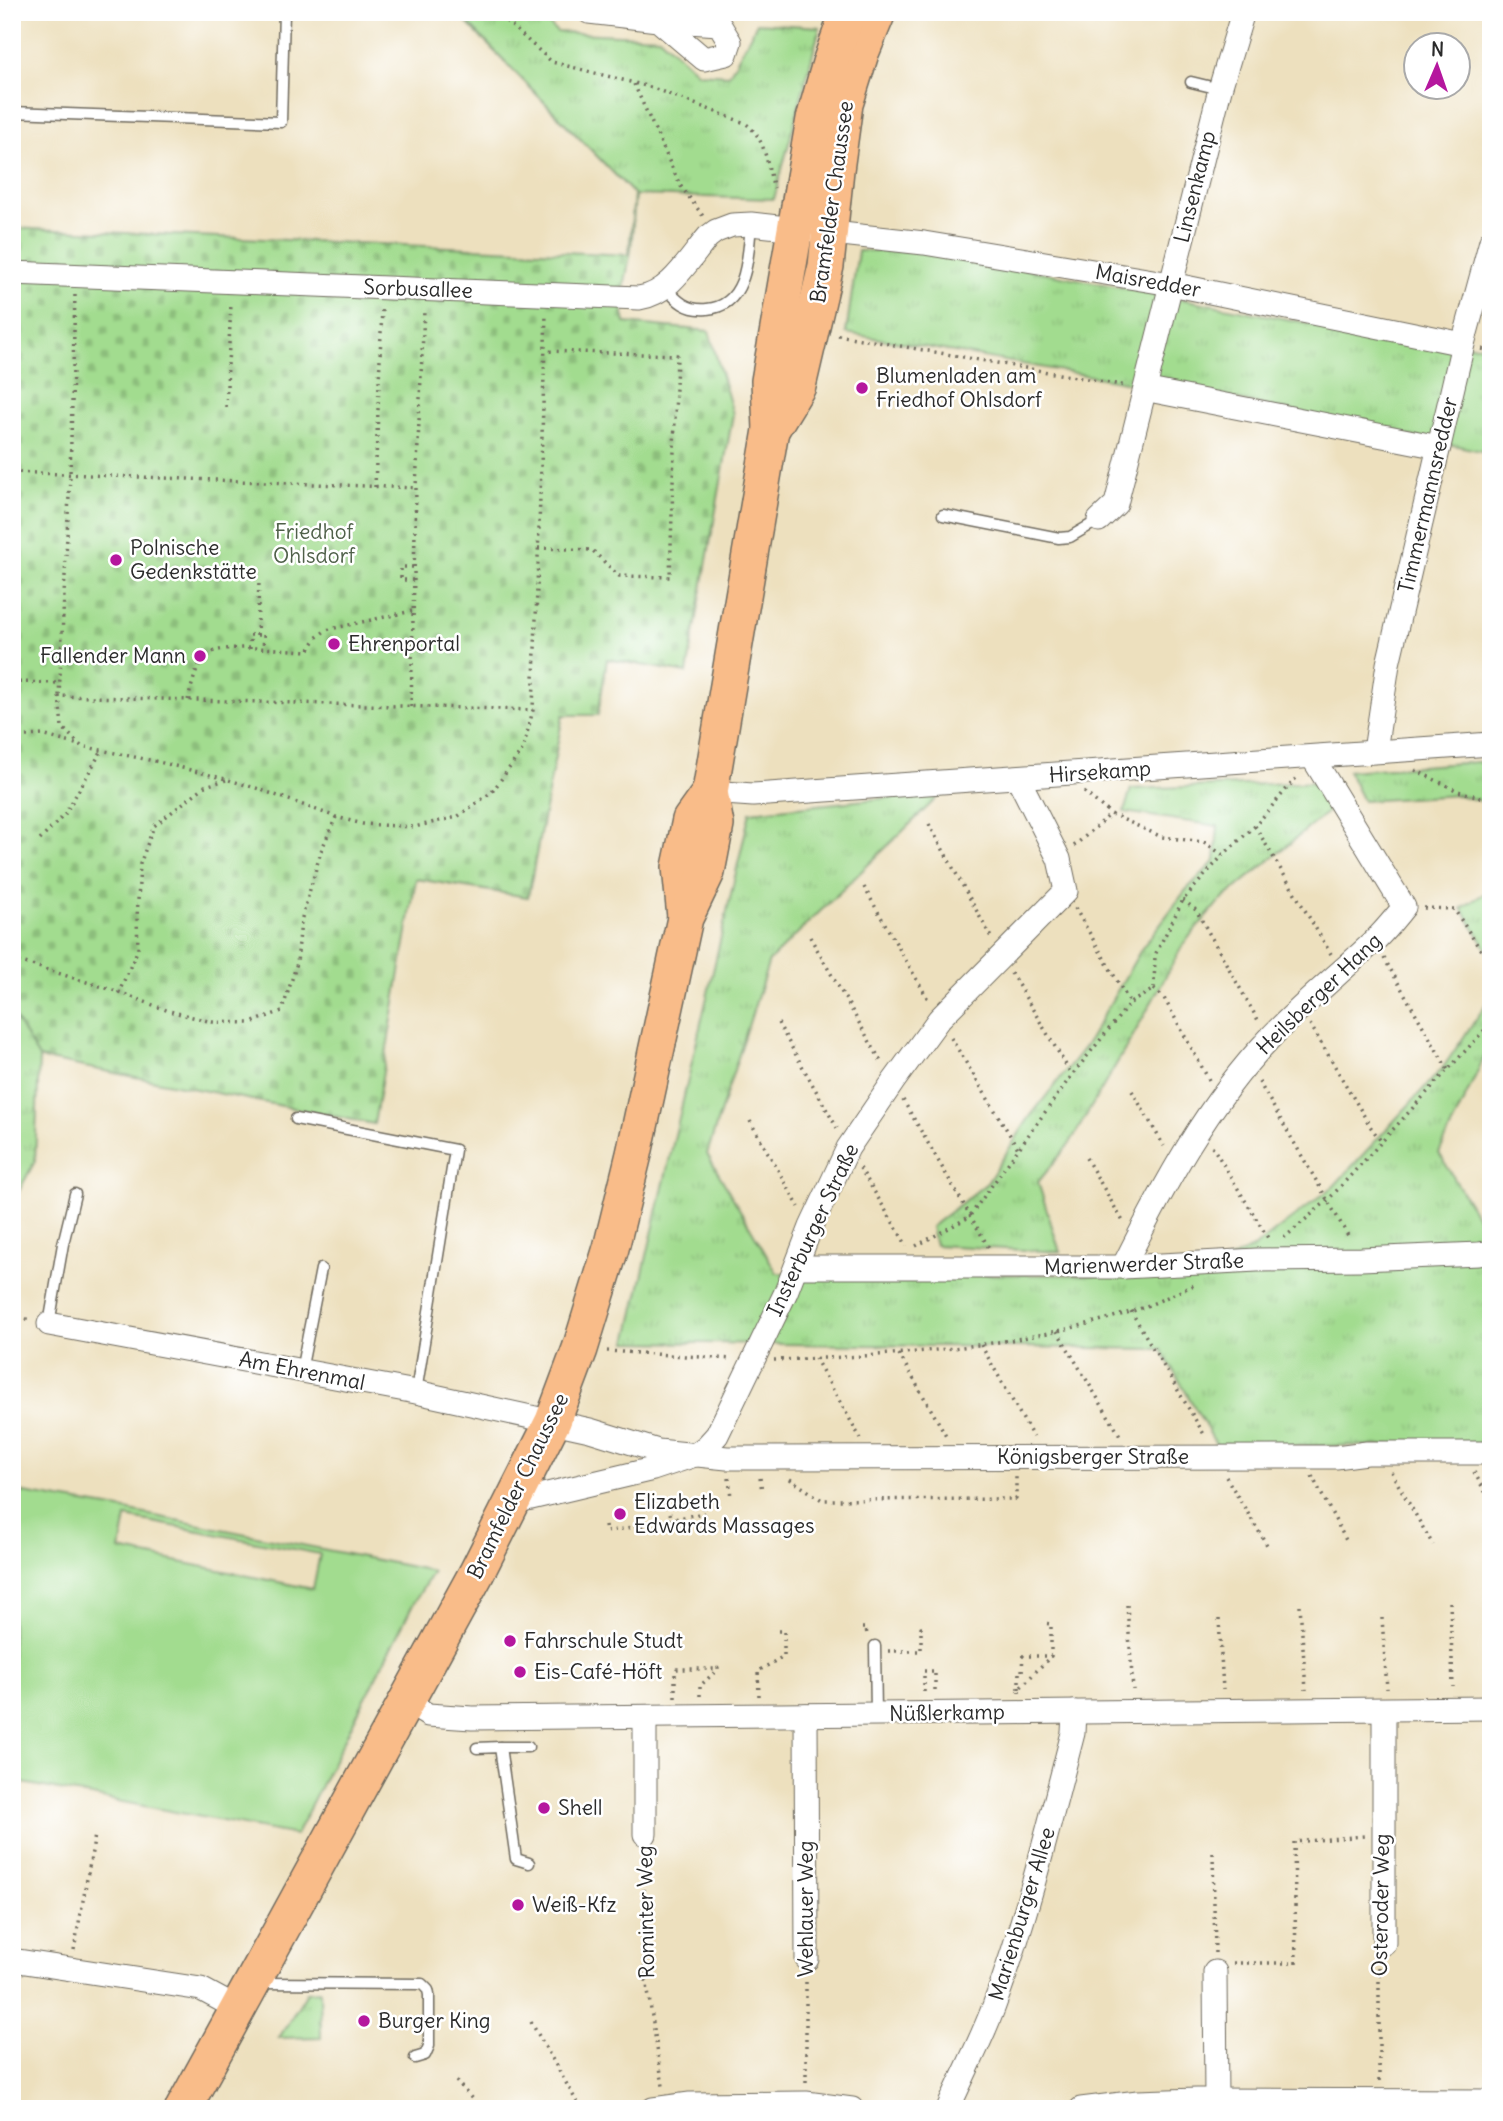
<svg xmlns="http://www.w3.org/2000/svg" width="1503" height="2121" font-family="Delius,sans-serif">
<defs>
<pattern id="cemetery-stones" width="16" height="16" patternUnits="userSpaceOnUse" patternTransform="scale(1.75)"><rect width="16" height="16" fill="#a2dc8f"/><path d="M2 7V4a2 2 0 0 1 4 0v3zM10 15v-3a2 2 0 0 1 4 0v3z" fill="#8cbd7c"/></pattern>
<pattern id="park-tufts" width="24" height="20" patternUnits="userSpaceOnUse" patternTransform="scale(1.75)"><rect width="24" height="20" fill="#a2dc8f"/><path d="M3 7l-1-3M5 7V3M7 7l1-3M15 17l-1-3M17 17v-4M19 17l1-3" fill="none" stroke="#8cbd7c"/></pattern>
</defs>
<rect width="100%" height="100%" fill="#fff"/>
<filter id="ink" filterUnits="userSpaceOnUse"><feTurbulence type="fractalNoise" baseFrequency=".0143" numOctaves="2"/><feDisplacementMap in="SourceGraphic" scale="14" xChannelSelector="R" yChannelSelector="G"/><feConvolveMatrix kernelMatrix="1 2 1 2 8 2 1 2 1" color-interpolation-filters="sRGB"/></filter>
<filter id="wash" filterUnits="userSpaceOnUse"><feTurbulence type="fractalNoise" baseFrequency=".00686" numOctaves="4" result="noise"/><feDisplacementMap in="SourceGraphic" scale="28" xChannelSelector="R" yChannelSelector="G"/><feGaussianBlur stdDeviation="1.57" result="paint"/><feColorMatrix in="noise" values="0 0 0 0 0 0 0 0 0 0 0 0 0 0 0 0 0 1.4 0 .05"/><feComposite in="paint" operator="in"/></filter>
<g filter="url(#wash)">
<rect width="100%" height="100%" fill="#ede0be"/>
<path fill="#a2dc8f" stroke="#66845d" stroke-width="2" fill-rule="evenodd" d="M 12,1491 L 120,1509 L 433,1571 L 411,1608 L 296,1835 L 12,1781 ZM 126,1517 L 320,1554 L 313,1589 L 120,1550 Z"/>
<path fill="url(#cemetery-stones)" stroke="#66845d" stroke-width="2" d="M 456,12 L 635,195 C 633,215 633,236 630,256 C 626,278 619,302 625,323 L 709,331 L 733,414 L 687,673 L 607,659 L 598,715 L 563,715 L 528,897 L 416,879 L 374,1124 L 39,1058 L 12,1013 L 12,228 L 629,255 L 634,194 Z"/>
<g fill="url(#park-tufts)" stroke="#66845d" stroke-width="2">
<polygon points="457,12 536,12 557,32 659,37 698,73 729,75 757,23 820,27 774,199 635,195"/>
<polygon points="926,250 1422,345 1491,346 1491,453 1153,382 1136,384 846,333 858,251"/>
<polygon points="1491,761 1491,804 1458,795 1363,801 1348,771"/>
<polygon points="1323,782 1336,805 1218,903 1184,943 1134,1034 1070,1143 1038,1182 1060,1252 935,1245 931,1227 987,1183 1029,1118 1086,1045 1142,948 1186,890 1215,861 1218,826 1124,812 1131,789"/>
<polygon points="943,792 769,961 707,1154 777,1273 1194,1276 1255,1247 1334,1186 1442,1069 1491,997 1491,1043 1439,1153 1479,1220 1491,1224 1491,1445 1217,1446 1161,1349 627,1342 750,812"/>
<polygon points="1491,889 1491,956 1462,908"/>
<polygon points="12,1013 39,1058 35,1161 12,1204"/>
<polygon points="320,1991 321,2037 279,2038 307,1992"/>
</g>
</g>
<g filter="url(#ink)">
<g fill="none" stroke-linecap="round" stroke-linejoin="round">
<defs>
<g id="lane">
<polyline points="1191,82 1220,89"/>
<polyline points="12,112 281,122 284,12"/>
<path d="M 665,287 C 677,301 687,311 707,309 C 748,306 748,255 751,224"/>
<polyline points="943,515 1059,538 1070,537 1099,520"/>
<polyline points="296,1119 455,1150 416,1392"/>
<polyline points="49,1324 63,1244 75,1194"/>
<polyline points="301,1371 321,1269"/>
<polyline points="875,1646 876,1714"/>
<polyline points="500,1747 528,1747"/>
<polyline points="477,1748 500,1747 516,1859 529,1863"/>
<polyline points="258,1983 422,1984 428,1990 429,1995 429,2046 425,2055 415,2058"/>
</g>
<g id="street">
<polyline points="589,12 658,20 719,24 730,42 726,54 704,59 658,20"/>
<path d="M 12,273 L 639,298 C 670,294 689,259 708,237 L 716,231 L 732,225 L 751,224 L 924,243 L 1171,284 L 1463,344"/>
<polyline points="1154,391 1439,447"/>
<polyline points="1099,520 1116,504 1220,89 1243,12"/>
<polyline points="1375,751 1388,664 1463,344 1491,241"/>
<polyline points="710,792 753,795 1491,744"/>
<polyline points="797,1267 1123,1267 1257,1260 1361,1259 1479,1254 1491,1252"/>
<path d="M 1123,1267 C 1164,1185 1207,1104 1270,1038 C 1302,1004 1338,975 1372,943 C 1384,932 1394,919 1404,907 L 1313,758"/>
<polyline points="49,1324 416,1392 590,1430 658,1451 727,1458 1336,1457 1367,1453 1491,1453"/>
<polyline points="514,1502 653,1469 695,1455 707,1446 717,1435 786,1292 811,1227 848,1148 893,1082 939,1019 1066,891 1059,859 1018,778"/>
<polyline points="407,1702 428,1715 472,1718 1491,1708"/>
<polyline points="806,1715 807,1959"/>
<polyline points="645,1834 645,1717"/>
<polyline points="1384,1943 1384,1710"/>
<polyline points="12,1960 201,1989 238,2009"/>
<polyline points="1215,1972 1216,2100"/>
<polyline points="653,2109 690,2104 806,2103 852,2109"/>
<path d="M 948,2109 C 963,2075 981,2041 994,2006 C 1027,1917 1049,1825 1073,1733 L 1074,1712"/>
<polyline points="1081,2109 1138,2102 1197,2100 1491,2101"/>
</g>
<g id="primary">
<polyline points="771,430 798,386 826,266 836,170 845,104 861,53 878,12"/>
<polyline points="685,917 680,867 690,820 710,792"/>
<polyline points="183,2109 476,1574 553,1421 580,1349 611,1248 634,1154 685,918 707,872 716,825 710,792 771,430 769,381 814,119 830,63 848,12"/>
</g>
</defs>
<use href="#lane" stroke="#6f6a5e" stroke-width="13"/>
<use href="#street" stroke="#6f6a5e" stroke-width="25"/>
<use href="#primary" stroke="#6f6a5e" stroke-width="38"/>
<g stroke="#6f6a5e" stroke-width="3.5" stroke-dasharray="2 5" stroke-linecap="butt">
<path d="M 496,12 L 552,62 L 650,87 L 745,123 C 767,139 766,164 774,188"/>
<polyline points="748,12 819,18"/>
<polyline points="634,84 680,185 703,216"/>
<polyline points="75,295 70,475 59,696 533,710"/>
<polyline points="838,335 1127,386"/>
<polyline points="1482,349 1491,351"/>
<polyline points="226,407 231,303"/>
<polyline points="12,472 416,488"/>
<polyline points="375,487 382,307"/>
<polyline points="538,548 592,550 619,576 670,577 677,355 545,351"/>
<polyline points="413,580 401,580 401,567 414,567"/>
<polyline points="257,635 259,581"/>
<polyline points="250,649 250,635 264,635 263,649"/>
<polyline points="12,682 60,683"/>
<polyline points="59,696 62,727 81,746 159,762 222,778 256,788 336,817 363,824 414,827 457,817 492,792 523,749 533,710 546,314"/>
<path d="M 188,700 C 192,685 196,664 208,654 C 224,643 286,650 308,651 L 316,638 L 326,630 L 412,611"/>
<polyline points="411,707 416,488 424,310"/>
<polyline points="12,737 42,735 79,745"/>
<polyline points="1415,770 1458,791 1491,800"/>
<polyline points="226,780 205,786 154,826 140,864 137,918 138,949 119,992 169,1011 212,1022 251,1023 282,1011 297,963 301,921 321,851 336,817"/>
<polyline points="1084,792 1111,814 1162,837 1204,842 1223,855"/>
<polyline points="929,824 992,939"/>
<polyline points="1255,826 1331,954"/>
<polyline points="40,840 65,814 102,750"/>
<polyline points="1074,846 1111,814"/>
<polyline points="864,887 929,1001"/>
<polyline points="1183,900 1196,910 1259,1022"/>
<polyline points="1075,908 1130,1003"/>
<polyline points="1424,908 1454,909 1491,966"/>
<polyline points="810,937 882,1063"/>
<polyline points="1384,958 1448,1070"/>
<polyline points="12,959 119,992"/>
<polyline points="1011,973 1072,1075"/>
<polyline points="1154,989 1164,998 1209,1080"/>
<polyline points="778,1023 837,1128"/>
<polyline points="1310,1024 1370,1126 1381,1141"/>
<polyline points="951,1038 1019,1150"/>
<polyline points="1259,1082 1350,1239"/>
<polyline points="1132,1091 1164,1146"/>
<polyline points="903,1100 989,1248"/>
<polyline points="750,1121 799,1207"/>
<polyline points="1212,1146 1268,1238"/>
<polyline points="1086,1158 1124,1223"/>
<polyline points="860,1168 907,1246"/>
<polyline points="1284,1238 1328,1200 1491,1023"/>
<polyline points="916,1246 969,1217 1072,1075 1130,1003 1154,989 1155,955 1183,900 1223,855 1255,826 1296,778"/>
<polyline points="1131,1311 1205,1436"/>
<polyline points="12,1316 31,1320"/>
<polyline points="1057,1331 1121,1437"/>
<polyline points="981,1345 1033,1437"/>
<polyline points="607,1351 732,1359"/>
<polyline points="899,1354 947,1437"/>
<polyline points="815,1358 861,1439"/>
<path d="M 774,1360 C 894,1356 1015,1348 1130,1312 C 1152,1305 1173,1294 1194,1285"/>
<polyline points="1391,1472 1433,1545"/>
<polyline points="1474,1472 1491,1502"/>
<polyline points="1312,1476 1348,1544"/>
<polyline points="1226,1477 1267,1545"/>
<polyline points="729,1478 731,1498"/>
<polyline points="760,1478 762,1491"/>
<polyline points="790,1479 822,1500 1016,1499 1016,1476"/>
<polyline points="703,1507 704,1519"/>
<polyline points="670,1513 673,1525"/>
<polyline points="638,1520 642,1531"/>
<polyline points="605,1526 606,1532 704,1513"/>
<polyline points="1450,1602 1453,1687"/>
<polyline points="1127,1605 1133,1690"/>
<polyline points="1300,1605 1306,1690"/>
<polyline points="1382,1618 1387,1689"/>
<polyline points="1219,1619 1223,1690"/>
<polyline points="862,1628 866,1628 867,1635"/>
<polyline points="888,1651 921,1651 921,1627 924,1627"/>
<polyline points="1022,1656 1051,1656"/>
<polyline points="1019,1689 1019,1672 1022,1672 1023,1653"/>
<polyline points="924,1692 924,1671 935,1671 935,1693 933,1693"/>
<polyline points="1019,1693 1019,1689 1051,1656 1051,1624 1042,1623"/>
<polyline points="700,1696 700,1686 718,1669 718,1663"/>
<polyline points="759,1696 758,1671 784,1656 784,1631 777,1631"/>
<polyline points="675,1697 675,1674 677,1669 718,1669"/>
<polyline points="1213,1853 1215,1954"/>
<polyline points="644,1854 644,1966 663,2086"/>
<polyline points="74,1950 95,1835"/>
<polyline points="1233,1963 1296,1963 1294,1842 1364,1836"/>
<polyline points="531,2022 581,2109"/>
<polyline points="456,2081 481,2109"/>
<polyline points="1379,2081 1379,1963"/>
<polyline points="806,2082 806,1978"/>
</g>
<use href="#lane" stroke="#fff" stroke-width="10"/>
<use href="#street" stroke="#fff" stroke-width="23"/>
<use href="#primary" stroke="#f9bc89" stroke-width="35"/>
</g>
</g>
<g fill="#b5179e" stroke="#fff" stroke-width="2.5">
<circle cx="862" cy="388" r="7"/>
<circle cx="116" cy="560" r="7"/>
<circle cx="334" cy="644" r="7"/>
<circle cx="200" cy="656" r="7"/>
<circle cx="620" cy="1514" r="7"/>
<circle cx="510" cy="1641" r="7"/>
<circle cx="520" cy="1672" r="7"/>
<circle cx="544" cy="1808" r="7"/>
<circle cx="518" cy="1905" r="7"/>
<circle cx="364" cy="2021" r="7"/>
</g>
<g text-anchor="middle" stroke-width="5" stroke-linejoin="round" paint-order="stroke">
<g font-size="21" fill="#2b2b2b" stroke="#fff">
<text transform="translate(1195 187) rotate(-76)" y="7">Linsenkamp</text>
<text transform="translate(832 202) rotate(-82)" y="7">Bramfelder Chaussee</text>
<text transform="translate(1148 281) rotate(10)" y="7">Maisredder</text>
<text transform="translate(418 289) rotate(2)" y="7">Sorbusallee</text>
<text transform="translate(1428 495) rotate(-77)" y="7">Timmermannsredder</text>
<text transform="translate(1100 772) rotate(-4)" y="7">Hirsekamp</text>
<text transform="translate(1319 994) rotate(-44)" y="7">Heilsberger Hang</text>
<text transform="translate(813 1230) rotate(-65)" y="7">Insterburger Straße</text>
<text transform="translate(1144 1264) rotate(-2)" y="7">Marienwerder Straße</text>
<text transform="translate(302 1371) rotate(11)" y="7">Am Ehrenmal</text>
<text x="1093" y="1464">Königsberger Straße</text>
<text transform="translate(518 1486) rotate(-64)" y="7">Bramfelder Chaussee</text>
<text transform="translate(947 1713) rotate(-1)" y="7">Nüßlerkamp</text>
<text transform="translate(1381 1905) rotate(-89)" y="7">Osteroder Weg</text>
<text transform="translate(806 1909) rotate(-90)" y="7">Wehlauer Weg</text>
<text transform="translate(646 1912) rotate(-91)" y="7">Rominter Weg</text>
<text transform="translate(1022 1914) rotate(-73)" y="7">Marienburger Allee</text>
</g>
<g font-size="21" fill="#2b2b2b" stroke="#fff" text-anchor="start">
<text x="876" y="383">Blumenladen am<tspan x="876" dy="24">Friedhof Ohlsdorf</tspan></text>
<text x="130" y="555">Polnische<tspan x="130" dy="24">Gedenkstätte</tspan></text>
<text x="348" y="651">Ehrenportal</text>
<text x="186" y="663" text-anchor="end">Fallender Mann</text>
<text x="634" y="1509">Elizabeth<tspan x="634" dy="24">Edwards Massages</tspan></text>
<text x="524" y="1648">Fahrschule Studt</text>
<text x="534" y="1679">Eis-Café-Höft</text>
<text x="558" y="1815">Shell</text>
<text x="532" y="1912">Weiß-Kfz</text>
<text x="378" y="2028">Burger King</text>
</g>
<g font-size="21" fill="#4f6049" stroke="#fff">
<text x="314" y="539">Friedhof<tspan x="314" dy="24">Ohlsdorf</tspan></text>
</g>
</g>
<rect width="1503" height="2121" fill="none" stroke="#fff" stroke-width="42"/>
<g transform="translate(1437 66) rotate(2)"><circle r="33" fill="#ffffff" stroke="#aaaaaa" stroke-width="2"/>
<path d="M0-5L12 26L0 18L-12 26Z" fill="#b5179e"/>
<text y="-10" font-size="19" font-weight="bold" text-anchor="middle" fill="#2b2b2b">N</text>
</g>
</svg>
